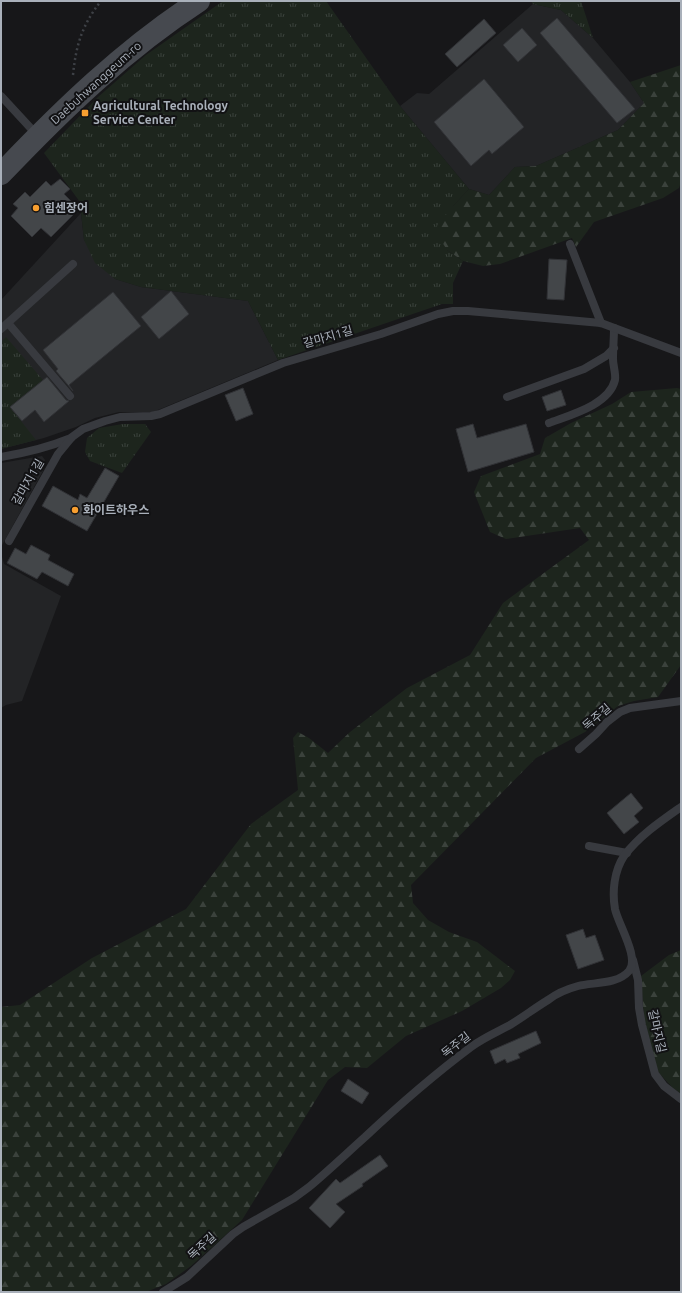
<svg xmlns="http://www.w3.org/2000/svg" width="682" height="1293" font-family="Ubuntu,'Noto Sans KR',sans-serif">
<defs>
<pattern id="grass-tufts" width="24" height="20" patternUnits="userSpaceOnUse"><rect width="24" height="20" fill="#1d251d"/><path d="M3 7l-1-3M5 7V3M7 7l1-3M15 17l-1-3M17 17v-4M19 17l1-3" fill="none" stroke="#3b423c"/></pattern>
<pattern id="forest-firs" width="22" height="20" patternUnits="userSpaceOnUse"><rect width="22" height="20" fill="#1d251d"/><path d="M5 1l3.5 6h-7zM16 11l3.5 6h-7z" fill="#3b423c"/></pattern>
</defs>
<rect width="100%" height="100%" fill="#171719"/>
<g fill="#232426">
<polygon points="533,4 561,10 593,38 630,82 644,103 618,130 536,166 515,167 489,195 469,189 400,106 417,93 429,94"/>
<polygon points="81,213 84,240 115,279 141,287 248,301 278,360 153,412 119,412 95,418 76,427 44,438 1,449 1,300"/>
<polygon points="42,456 45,460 43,471 1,547 1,463"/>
<polygon points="1,553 4,564 61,596 22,701 6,705 1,708"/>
</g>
<g fill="url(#grass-tufts)">
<polygon points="223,1 326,1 400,106 469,189 453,206 447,250 463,261 453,283 453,304 442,304 278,360 248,301 141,287 115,279 95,263 84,240 80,202 44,153 98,97 146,55"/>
<polygon points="531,1 581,1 593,38 561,10 533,4"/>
<polygon points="6,337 43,380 10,407 36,440 1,449 1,342"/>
<polygon points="123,424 145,424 151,432 122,473 90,461 85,452 87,438 99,428"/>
</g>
<g fill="url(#forest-firs)">
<polygon points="681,65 681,182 679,188 663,198 594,222 576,247 572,238 500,264 483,266 463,261 447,250 439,237 437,226 453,206 469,189 489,195 515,167 536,166 618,130 644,103 630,82"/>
<polygon points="677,388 681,389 681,665 658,697 634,701 618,706 585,732 536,758 411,885 413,903 428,920 449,932 477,942 515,971 510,980 501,988 462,1011 406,1036 367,1068 345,1067 328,1080 242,1220 191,1266 166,1284 146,1292 1,1292 1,1007 20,1005 92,958 186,909 251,824 298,790 293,738 298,732 309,738 328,753 350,732 407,688 470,655 503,603 589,540 580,528 506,539 490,532 474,492 481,476 540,454 545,438 571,423 612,404 631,392"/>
<polygon points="681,950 681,1094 672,1087 658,1072 644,1018 641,976 669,955"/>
</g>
<g fill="#434649" stroke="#313236">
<polygon points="557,18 635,109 617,123 540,33"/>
<polygon points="484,19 496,33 457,67 445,54"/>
<polygon points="522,28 537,45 518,62 503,45"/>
<polygon points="484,79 524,127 492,154 489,150 471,166 434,122"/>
<polygon points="60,179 70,189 64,194 79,209 51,237 41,228 32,237 11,216 18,208 13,204 25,192 30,197 46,181 51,186"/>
<polygon points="549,259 567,260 564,300 547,299"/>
<polygon points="171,291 189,314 159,339 141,317"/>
<polygon points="113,292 141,326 69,385 73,391 56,371 58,369 43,350"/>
<polygon points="47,377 66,400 69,401 44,422 35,410 22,421 10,407"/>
<polygon points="243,388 253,414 236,421 225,395"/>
<polygon points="561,390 566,405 547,411 542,397"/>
<polygon points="473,424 477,438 526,424 534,452 468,472 456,429"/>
<polygon points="105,468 119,476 87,531 42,506 53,486 78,500 80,494 87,498"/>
<polygon points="31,545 50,555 48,560 74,574 68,586 42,572 37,579 7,563 15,548 26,554"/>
<polygon points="631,793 643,808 634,816 639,822 624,834 607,813"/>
<polygon points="583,929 586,938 595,935 604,960 578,969 566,935"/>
<polygon points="536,1031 541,1043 518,1054 520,1058 507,1063 505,1059 495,1064 490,1051"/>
<polygon points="348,1079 369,1093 362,1104 341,1091"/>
<polygon points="380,1155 388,1166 362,1184 363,1186 336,1204 345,1212 330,1228 309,1208 336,1179 340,1183"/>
</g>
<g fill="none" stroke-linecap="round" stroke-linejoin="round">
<path stroke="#3e4146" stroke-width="2.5" stroke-dasharray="2 3" stroke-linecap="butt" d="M 73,75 C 76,45 82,25 101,1"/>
<g stroke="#383a3f" stroke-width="8">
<polyline points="1,96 37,135"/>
<polyline points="570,244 601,323"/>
<polyline points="8,323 70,396"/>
<polyline points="1,329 73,264"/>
<polyline points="507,397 584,369 606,356 614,348"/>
<path d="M 549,423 C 570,415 609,405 615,380 C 616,373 613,366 613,359 C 613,348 614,338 614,328"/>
<path d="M 1,457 C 25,453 49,447 71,438"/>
<polyline points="9,541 58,454 72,437 83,429 105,421 120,417 151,416 160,414 283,363 381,334 438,314 453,311 468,311 601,323 681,353"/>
<polyline points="579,749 596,734 607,722 620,712 630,708 681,701"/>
<polyline points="589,846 627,853"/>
<polyline points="633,960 638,980 639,1008 642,1025 655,1074 664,1086 681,1099"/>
<path d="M 163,1292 L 187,1277 L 233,1234 L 243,1227 L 294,1198 L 309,1187 C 328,1171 346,1154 365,1137 C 398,1106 435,1074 471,1047 C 483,1038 497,1032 510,1025 C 523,1017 535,1008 548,1000 C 557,993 567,989 578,986 C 593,982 617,985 629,971 C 640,958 618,924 615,909 C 612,892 614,871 624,856 C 639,836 661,821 681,807"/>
</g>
<path stroke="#46494f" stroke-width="22" d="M 1,174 C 62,110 125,49 199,1"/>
</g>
<g fill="#f89f30" stroke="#121214" stroke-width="1.5">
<rect x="81" y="109" width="8" height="8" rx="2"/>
<circle cx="36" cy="208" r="4"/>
<circle cx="75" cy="510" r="4"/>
</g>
<g text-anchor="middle" stroke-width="4" stroke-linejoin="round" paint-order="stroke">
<g font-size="12" fill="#a9b0ba" stroke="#121214">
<text transform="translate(96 83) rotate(-42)" y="4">Daebuhwanggeum-ro</text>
<text transform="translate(328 337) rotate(-16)" y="4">갈마지1길</text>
<text transform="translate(28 482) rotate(-60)" y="4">갈마지1길</text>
<text transform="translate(597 717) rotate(-41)" y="4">독주길</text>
<text transform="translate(657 1031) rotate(77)" y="4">갈마지길</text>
<text transform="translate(456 1045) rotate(-38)" y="4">독주길</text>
<text transform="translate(202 1246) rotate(-43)" y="4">독주길</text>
</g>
<g font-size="12" font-weight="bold" fill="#a9b0ba" stroke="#121214" text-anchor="start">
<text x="93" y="110">Agricultural Technology<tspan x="93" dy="14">Service Center</tspan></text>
<text x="44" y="212">힘센장어</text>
<text x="83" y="514">화이트하우스</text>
</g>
</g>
<rect width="682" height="1293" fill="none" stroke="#a9b0ba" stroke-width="4"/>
</svg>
